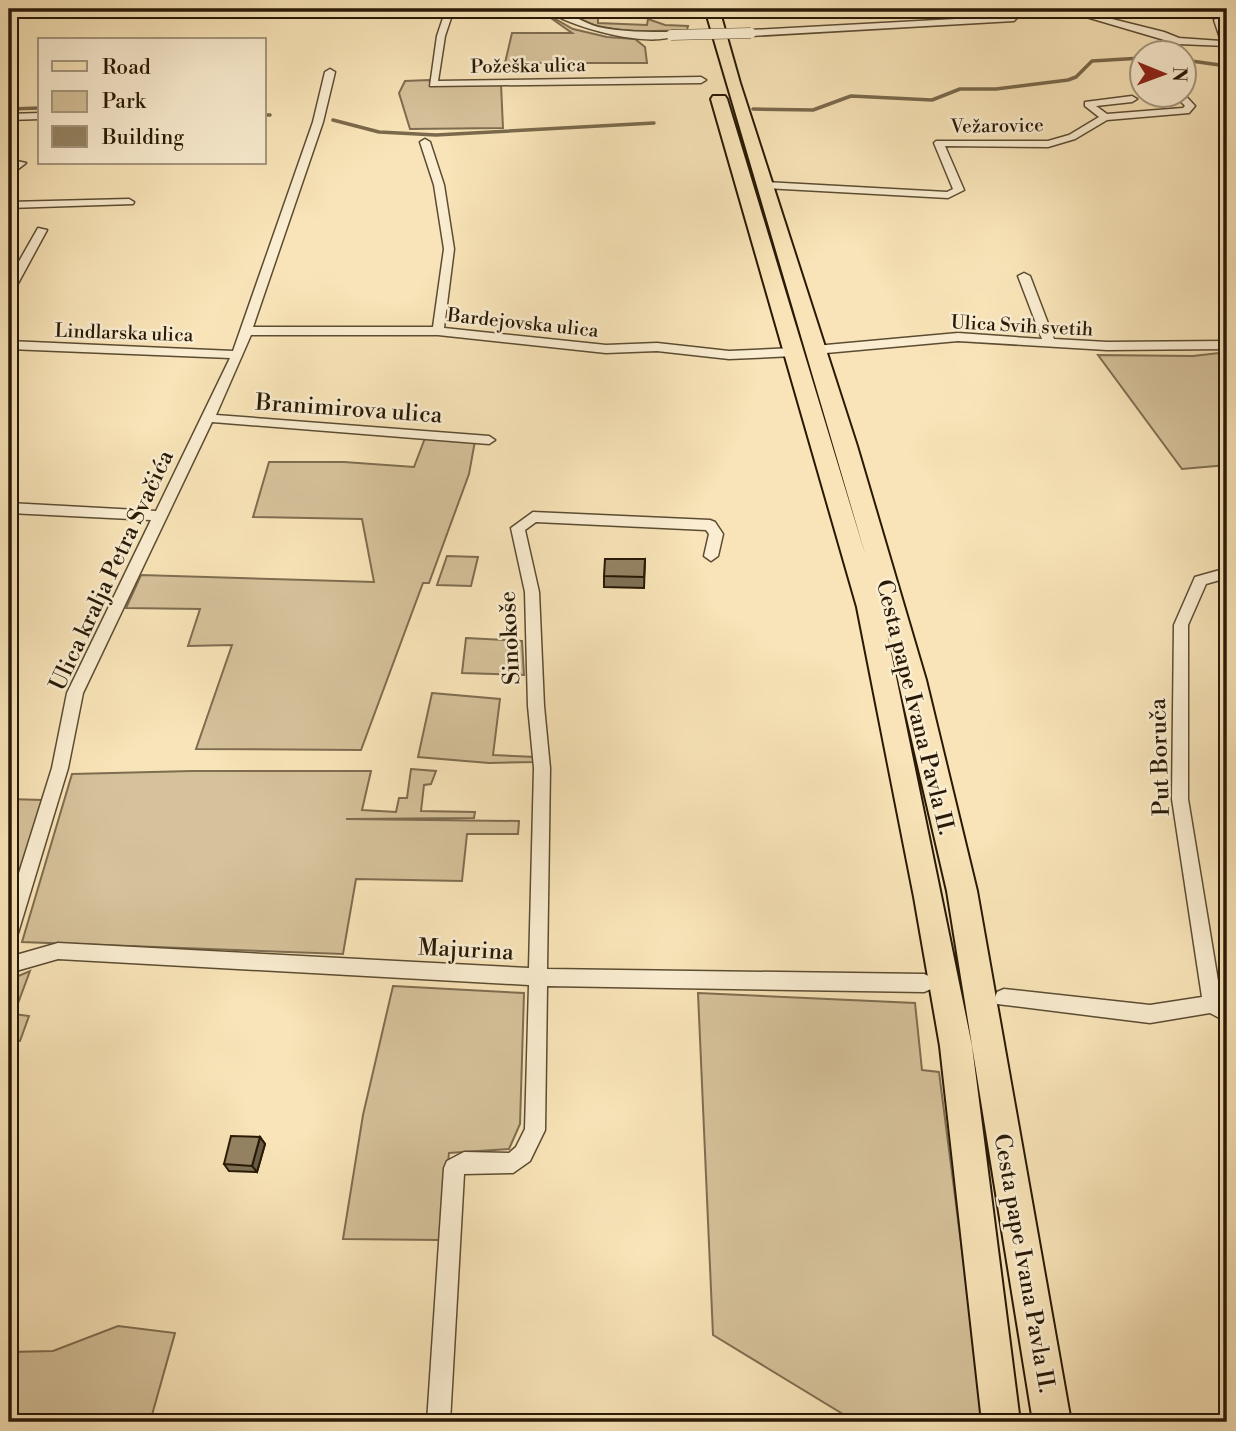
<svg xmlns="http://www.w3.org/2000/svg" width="1236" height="1431" font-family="'Libre Bodoni',serif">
<rect width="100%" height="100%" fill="#f8e4b8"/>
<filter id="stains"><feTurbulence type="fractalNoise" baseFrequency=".00286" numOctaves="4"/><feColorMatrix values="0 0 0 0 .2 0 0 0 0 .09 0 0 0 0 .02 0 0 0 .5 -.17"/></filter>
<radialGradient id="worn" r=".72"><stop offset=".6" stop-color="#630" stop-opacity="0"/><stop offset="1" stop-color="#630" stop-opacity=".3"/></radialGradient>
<g fill="#d5c19a" stroke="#7e6d50" stroke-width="2">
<polygon points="538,9 573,29 607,37 635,39 645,47 647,63 505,63 512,33 572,33"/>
<path d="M 557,9 L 598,9 L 598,23 L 647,25 L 648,19 L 665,25 L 688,26 L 687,30 C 642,32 597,34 557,9 Z"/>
<polygon points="429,80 433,86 501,84 503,128 410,129 399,93 405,81"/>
<polygon points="1227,352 1227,465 1182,469 1098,355 1193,356"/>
<polygon points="425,438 475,441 469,474 429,583 423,583 361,750 196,749 232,645 188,646 200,609 126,608 141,575 374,582 362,519 253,517 269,462 344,462 414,467"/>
<polygon points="447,556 478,557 471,586 437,585"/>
<polygon points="466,638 522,641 524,675 462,673"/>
<polygon points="432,693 500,699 493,755 535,757 535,762 489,763 418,757"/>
<polygon points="411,769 436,771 431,784 424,785 421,811 475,812 474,818 346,819 519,821 518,834 467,834 462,881 356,879 343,954 22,942 72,774 192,771 371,771 362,810 396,812 399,798 407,798"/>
<polygon points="9,799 42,800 9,905"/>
<polygon points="30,971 14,1014 29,1016 20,1041 9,1040 9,980"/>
<polygon points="393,986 524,993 520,1124 509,1149 449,1153 440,1240 343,1239 363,1115"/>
<polygon points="698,993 915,1003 922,1070 939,1072 984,1422 856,1422 713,1335"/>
<polygon points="118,1326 175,1333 150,1422 9,1422 9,1352 53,1351"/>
</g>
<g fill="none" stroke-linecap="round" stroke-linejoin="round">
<g stroke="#7a694c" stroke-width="3.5">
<polyline points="1184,60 1227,66"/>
<polyline points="9,109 40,108"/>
<polyline points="753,109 813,110 851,96 932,100 960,89 996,89 1068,80 1076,77 1092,61 1142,58"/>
<polyline points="264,115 270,115"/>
<polyline points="333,120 379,132 436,135 654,123"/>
</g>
<defs>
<g id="street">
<polygon points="446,9 454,9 445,36 438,81 701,77 706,80 701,83 430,86 437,36"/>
<path d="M 546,9 C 563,8 581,22 598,27 C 622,32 647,32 671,32 L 675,35 C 652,49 567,27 546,9 Z"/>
<polygon points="1017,9 1025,9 1014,21 751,36 747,33 751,30 1011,16"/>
<polygon points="1059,9 1072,9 1164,32 1179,38 1221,41 1214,20 1218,17 1227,18 1227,24 1223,23 1227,46 1178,44"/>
<polygon points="330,69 335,72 323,122 253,327 433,327 444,249 434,185 420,142 425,139 430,142 444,185 454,249 444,328 606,345 657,343 729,351 794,348 800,352 794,356 729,359 657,351 606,353 438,335 251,335 216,415 489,436 495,440 489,444 212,422 83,693 68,768 18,933 15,939 9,941 9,905 52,768 67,693 151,520 9,513 9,503 156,511 230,358 9,349 9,341 233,351 313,122 325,72"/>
<polygon points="1174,94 1184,94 1195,106 1189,113 1107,120 1075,139 1048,147 945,146 964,190 948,198 765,188 760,185 765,182 947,192 953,189 934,143 936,141 1048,141 1069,135 1099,117 1085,106 1085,102 1132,96 1137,99 1132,102 1096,106 1107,114 1183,108 1185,106"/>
<polygon points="40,113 40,119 9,120 9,114"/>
<polygon points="17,161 26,163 9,176 9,168"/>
<polygon points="129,199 134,202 133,204 9,208 9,202"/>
<polygon points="38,228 47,230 15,289 9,292 9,279"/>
<polygon points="1024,273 1030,276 1054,339 1107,342 1227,341 1227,349 1107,350 958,341 815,354 809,350 815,346 958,333 1042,339 1018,276"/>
<polygon points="533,512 710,520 715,522 723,534 718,556 711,561 704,556 709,534 706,530 536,522 525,530 539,592 544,706 550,768 547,969 924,974 931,977 933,983 931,989 924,992 547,986 545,1130 530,1161 513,1173 464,1174 450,1422 427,1422 444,1168 447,1161 464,1152 509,1153 516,1147 525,1129 529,985 58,959 9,973 9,957 58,943 529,968 534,768 528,706 525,592 511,528"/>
<polygon points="1227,568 1227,578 1206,584 1188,625 1188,799 1221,999 1227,1003 1227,1022 1210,1013 1150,1023 997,1004 995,998 997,992 1004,989 1150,1005 1202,997 1172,799 1174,625 1195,577"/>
</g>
<polygon id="primary" points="705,9 719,9 740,83 857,446 926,680 977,891 1071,1422 1033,1422 947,891 886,628 972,1046 1020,1422 982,1422 940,1046 914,897 857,607 711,99 713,96 725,96 727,99 866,557"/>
</defs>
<use href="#street" stroke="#5c4c32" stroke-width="3"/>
<use href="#primary" stroke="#281906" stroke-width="4"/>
<use href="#street" fill="#faedd1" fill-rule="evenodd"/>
<use href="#primary" fill="#f8e4b8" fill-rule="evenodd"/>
<defs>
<polyline id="street-bridge" points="671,35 751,33"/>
</defs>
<use href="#street-bridge" stroke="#5c4c32" stroke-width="11" stroke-linecap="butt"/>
<use href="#street-bridge" stroke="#faedd1" stroke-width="10"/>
</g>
<g fill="#7f7155" stroke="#281906" stroke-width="2">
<polygon points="645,559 644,588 604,587 604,576"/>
<polygon points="260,1137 265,1144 257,1172 229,1171 224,1164"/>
</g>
<polygon fill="#685c45" stroke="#281906" stroke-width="2" points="260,1137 265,1144 257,1172 252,1166"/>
<g fill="#948363" stroke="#281906" stroke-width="2">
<polygon points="605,559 645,559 644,577 604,576"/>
<polygon points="231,1136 260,1137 252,1166 224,1164"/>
</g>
<g text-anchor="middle" stroke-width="5" stroke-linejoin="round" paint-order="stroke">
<g font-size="19" fill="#281906" stroke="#faedd1">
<text transform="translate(528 65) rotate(-1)" y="7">Požeška ulica</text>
<text transform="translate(997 125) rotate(-1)" y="7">Vežarovice</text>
<text transform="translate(523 322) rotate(6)" y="7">Bardejovska ulica</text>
<text transform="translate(1022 325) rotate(3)" y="7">Ulica Svih svetih</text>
<text transform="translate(124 332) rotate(2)" y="7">Lindlarska ulica</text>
</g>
<g font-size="23" fill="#281906" stroke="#faedd1">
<text transform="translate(349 408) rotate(4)" y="8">Branimirova ulica</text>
<text transform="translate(111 570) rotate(-65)" y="8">Ulica kralja Petra Svačića</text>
<text transform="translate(509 638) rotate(-93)" y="8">Sinokoše</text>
<text transform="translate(916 707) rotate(76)" y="8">Cesta pape Ivana Pavla II.</text>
<text transform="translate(1159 757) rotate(-92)" y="8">Put Boruča</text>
<text transform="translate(466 949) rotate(3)" y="8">Majurina</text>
<text transform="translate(1025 1263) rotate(80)" y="8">Cesta pape Ivana Pavla II.</text>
</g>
</g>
<rect width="1236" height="1431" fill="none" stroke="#f8e4b8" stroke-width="35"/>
<rect x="10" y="10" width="1215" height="1410" fill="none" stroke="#281906" stroke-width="3.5"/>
<rect x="18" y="18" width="1201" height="1396" fill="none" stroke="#281906" stroke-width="2"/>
<rect x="38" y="38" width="228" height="126" fill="#faedd1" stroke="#a69880" stroke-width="2"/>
<rect x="52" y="61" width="35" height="10" fill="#f8e4b8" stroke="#a69880" stroke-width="2"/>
<text x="102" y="74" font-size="21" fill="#281906">Road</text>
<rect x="52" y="91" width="35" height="21" fill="#d5c19a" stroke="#a69880" stroke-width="2"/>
<text x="102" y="108" font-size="21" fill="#281906">Park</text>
<rect x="52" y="126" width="35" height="21" fill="#948363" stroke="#a69880" stroke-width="2"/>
<text x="102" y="144" font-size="21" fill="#281906">Building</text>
<g transform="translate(1163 74) rotate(91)"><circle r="33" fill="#faedd1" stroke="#a69880" stroke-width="2"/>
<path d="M0-5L12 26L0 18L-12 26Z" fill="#8f2418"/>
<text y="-10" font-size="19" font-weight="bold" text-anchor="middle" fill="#281906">N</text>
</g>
<rect width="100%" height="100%" filter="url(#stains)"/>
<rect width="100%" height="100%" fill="url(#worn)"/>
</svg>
